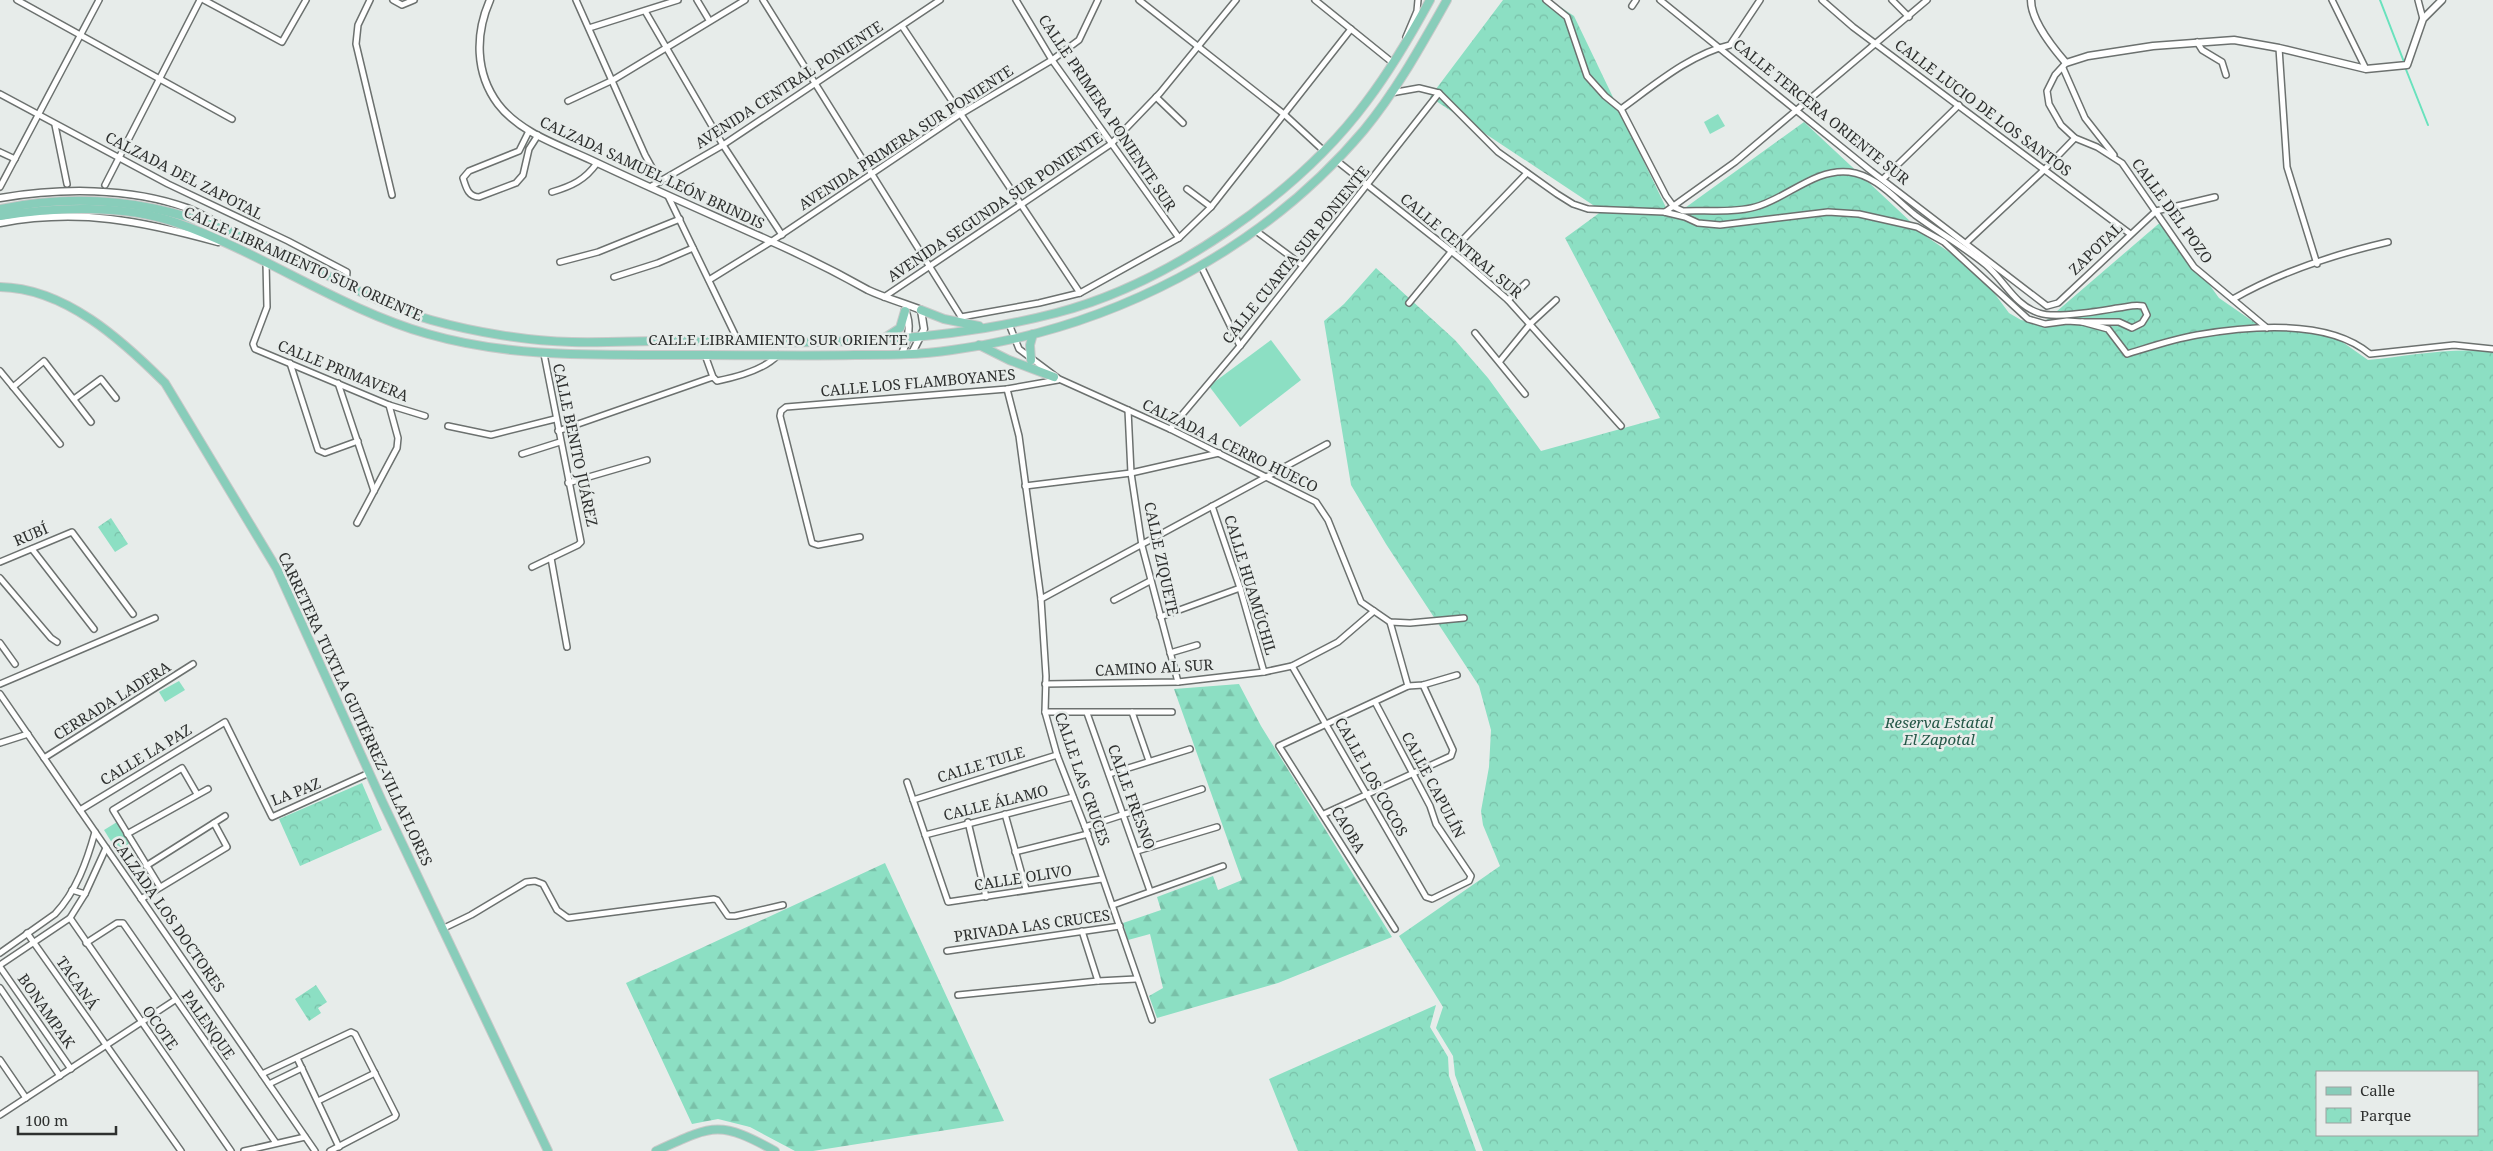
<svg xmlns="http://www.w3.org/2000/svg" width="2493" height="1151" font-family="'Noto Serif',serif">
<defs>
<pattern id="forest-firs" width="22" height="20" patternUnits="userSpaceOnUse" patternTransform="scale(1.25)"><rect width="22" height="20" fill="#8cdfc3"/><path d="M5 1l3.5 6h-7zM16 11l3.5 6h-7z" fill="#79c0a8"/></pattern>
<pattern id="park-crowns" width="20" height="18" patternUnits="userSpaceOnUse" patternTransform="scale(1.25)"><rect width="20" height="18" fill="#8cdfc3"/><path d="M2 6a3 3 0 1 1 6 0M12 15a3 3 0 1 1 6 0" fill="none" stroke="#79c0a8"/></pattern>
</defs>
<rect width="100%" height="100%" fill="#e7ecea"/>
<g fill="url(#forest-firs)">
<polygon points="1239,684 1261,726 1392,937 1278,983 1157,1018 1149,996 1163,988 1150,934 1128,940 1123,923 1161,910 1157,897 1213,876 1218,890 1242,880 1174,689"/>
<polygon points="885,863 1004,1121 813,1151 795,1151 750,1127 718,1119 692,1124 626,983"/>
</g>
<g fill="url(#park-crowns)" fill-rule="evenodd">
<path d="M 1503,0 L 1550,0 L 1574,16 L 1671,218 L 1804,122 L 1927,237 L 1971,267 L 1986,282 L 2009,313 L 2021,320 L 2042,324 L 2163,220 L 2219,298 L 2264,329 L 2301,329 L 2334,336 L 2368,360 C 2410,356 2451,347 2493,352 L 2493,1151 L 1483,1151 L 1455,1075 L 1453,1056 L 1436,1028 L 1443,1007 L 1399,936 L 1500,866 L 1483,825 L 1481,811 L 1489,767 L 1491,730 L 1479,686 L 1386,544 L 1351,485 L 1324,321 L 1344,304 L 1376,268 L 1455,340 L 1488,378 L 1541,451 L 1660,418 L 1565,238 L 1602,211 L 1430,97 ZM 2317,1072 L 2477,1072 L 2477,1135 L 2317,1135 Z"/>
<polygon points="111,518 128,544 115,552 98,527"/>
<polygon points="362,783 382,830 300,866 279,819"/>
<polygon points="316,985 327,1002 318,1008 321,1013 309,1021 295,999"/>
<polygon points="1436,1005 1430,1027 1448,1057 1449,1076 1476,1151 1298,1151 1269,1079"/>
</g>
<g fill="#8cdfc3">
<polygon points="1718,114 1725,126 1710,134 1704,122"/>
<polygon points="1271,340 1301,380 1240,427 1209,386"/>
<polygon points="179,681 185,690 165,702 159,692"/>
<polygon points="117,822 130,843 117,851 104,830"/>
</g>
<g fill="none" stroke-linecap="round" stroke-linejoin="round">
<g stroke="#69e2bd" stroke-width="2">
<polyline points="2380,0 2404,62"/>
<polyline points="2405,67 2428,125"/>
</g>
<defs>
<g id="minor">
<polyline points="17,0 232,119"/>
<polyline points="204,0 282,42 306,0"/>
<polyline points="370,0 358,25 356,44 392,195"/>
<polyline points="393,0 402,5 414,0"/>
<polyline points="576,0 645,155 660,182"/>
<polyline points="697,0 709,20"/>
<polyline points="763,0 963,320"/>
<polyline points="1016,0 1052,60 1179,238"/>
<polyline points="1139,0 1285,115 1324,151"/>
<polyline points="1315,0 1393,63"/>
<path d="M 1546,0 L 1567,17 L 1587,76 L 1605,96 L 1621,109 L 1666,196 L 1674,207 L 1683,211 C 1704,210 1735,213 1755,207 C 1786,199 1815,168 1849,172 C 1876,175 1895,199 1915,215 C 1938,232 1964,247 1986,265 C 2005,281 2014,305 2039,313 C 2055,319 2099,311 2118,308 C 2128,307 2133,304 2143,306 L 2147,315 L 2142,323 L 2132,328 L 2119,322 L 2082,322"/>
<polyline points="1660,0 1871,171 2047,306 2058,303 2156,211 2215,197"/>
<polyline points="1822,0 1853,27 2129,233"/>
<polyline points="1892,0 1909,17"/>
<polyline points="2332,0 2366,69"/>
<polyline points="2418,0 2423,19"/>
<polyline points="1632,6 1636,0"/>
<polyline points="645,11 723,145 782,235"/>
<polyline points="902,26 1080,293"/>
<polyline points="589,28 678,0"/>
<polyline points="1406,37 1417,11 1418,0"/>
<polyline points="2197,42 2202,50 2222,62 2226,75"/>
<polyline points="2279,48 2287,167 2317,264"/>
<polyline points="2066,63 2055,75 2047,91 2049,104 2061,125 2075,138 2097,147 2122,163 2194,267 2267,328"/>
<polyline points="2063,68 2085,118 2114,155"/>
<path d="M 1391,93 L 1419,88 L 1439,93 L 1498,152 L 1557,194 L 1573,204 L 1588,209 L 1664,212 L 1685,217 L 1698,223 L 1720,225 L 1828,212 L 1859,214 L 1917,227 L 1944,242 L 2028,319 L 2045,324 L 2067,321 L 2082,322 L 2108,329 L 2127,354 C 2150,347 2173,339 2197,335 C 2249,326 2327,318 2370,354 L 2454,345 L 2493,349"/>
<polyline points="0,94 168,184 288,241 347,272 346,284"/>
<polyline points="1156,97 1183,123"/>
<polyline points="568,101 613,80 745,0"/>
<path d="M 1621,109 C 1653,86 1690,54 1730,45 L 1760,0"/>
<polyline points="55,125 67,184"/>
<path d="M 529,131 L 519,151 L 469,171 L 463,178 C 466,187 468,197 479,197 L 516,183 L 523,175 L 529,149 L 538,135"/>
<polyline points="0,152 15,159"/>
<polyline points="1337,161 1461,259 1508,300 1621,426"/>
<polyline points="1883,179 1959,105"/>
<polyline points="105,185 200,0"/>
<polyline points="0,187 99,0"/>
<polyline points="650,187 723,145 940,0"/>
<polyline points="1187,189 1211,207"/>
<path d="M 552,192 C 572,186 585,180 597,163"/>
<polyline points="668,196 739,343"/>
<polyline points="1665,212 1735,162 1927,0"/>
<polyline points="1256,231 1302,265"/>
<polyline points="1967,242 2045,169 2075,138"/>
<polyline points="266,262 267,307 253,344 255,349 389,405 425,416"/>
<polyline points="560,262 598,252 680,219"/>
<polyline points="1201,266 1240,346"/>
<polyline points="614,277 658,263 693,248"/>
<polyline points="709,280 772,241 959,115 1052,60 1079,40 1098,0"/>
<polyline points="884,297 1111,144 1160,93 1236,0"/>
<path d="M 2233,299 C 2280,272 2336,254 2388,242"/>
<polyline points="1508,300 1526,283"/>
<polyline points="1409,303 1451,252 1527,173"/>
<polyline points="961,317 1039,303 1080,293 1179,238 1211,207 1351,29"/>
<polyline points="1009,324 1019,349 1059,379 1170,429 1316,502 1328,520 1361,602 1390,622 1410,623 1464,618"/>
<polyline points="1475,333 1525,394"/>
<path d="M 705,355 L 713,377 L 717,381 C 737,377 764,370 778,355"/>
<polyline points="1500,361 1531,323 1556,300"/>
<polyline points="290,363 318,450 325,453 358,441"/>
<polyline points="0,371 60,444"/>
<polyline points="338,383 374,491"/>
<polyline points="13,387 44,361 91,422"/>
<polyline points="1007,389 1019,436 1041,599 1046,676 1045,712 1057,755 1085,827 1152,1020"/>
<polyline points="74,399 101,379 116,398"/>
<polyline points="1128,410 1131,473 1142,546 1178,682"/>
<polyline points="448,426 491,435 555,419"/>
<polyline points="1170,429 1240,346 1439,93"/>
<polyline points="558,431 713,377"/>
<polyline points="522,454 560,442"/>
<polyline points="568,483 647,460"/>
<polyline points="1025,486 1131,473 1219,453"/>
<polyline points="1212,506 1240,588 1264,672"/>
<polyline points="357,523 397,448 398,438 389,405"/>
<polyline points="860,537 818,545 812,543 780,416 781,411 786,407 1007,389 1058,380"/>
<polyline points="32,549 94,629"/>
<polyline points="551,558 567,647"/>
<polyline points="0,562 72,532 133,614"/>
<polyline points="532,567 578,545 581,542 544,354"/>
<polyline points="0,578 51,638 57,642"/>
<polyline points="1041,599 1327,444"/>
<polyline points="1114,600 1150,581"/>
<polyline points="1160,617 1240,588"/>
<polyline points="1390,622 1408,686"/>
<polyline points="0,643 15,664"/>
<polyline points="1170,653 1197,645"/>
<polyline points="1292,666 1426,897 1432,899 1469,881 1471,876 1436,824 1430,806 1375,702"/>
<polyline points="0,684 155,618"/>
<polyline points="1045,684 1178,682 1264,672 1292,666 1338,642 1374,611"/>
<polyline points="0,694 315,1151"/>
<polyline points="1045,712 1172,712"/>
<polyline points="1132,712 1149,761"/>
<polyline points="1087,713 1150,891"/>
<polyline points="0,743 28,734"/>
<polyline points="44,758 193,664"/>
<polyline points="1109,774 1190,749"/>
<polyline points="907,782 948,902 1102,879"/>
<polyline points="913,800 1057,755"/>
<polyline points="80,810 225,722 272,817 369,773"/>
<polyline points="1005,814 1026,889"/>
<polyline points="1324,814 1451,756 1453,750 1423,685"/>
<polyline points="968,822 986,897"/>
<polyline points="1085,827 1202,789"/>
<polyline points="127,834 208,789"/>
<polyline points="925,835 1073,797"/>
<polyline points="1137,851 1217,827"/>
<polyline points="1015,852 1088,834"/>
<polyline points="146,866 225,816"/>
<polyline points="160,887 113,810 182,768 197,794"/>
<polyline points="72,890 85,894"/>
<polyline points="141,899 227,847 214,823"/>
<polyline points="1113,905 1223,866"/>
<polyline points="70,918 231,1151"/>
<polyline points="442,929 471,915 526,882 535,881 543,884 557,910 568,918 714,899 717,900 728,916 735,916 783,905"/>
<polyline points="1395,929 1279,746 1408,686 1423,685 1457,675"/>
<polyline points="1082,931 1098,981"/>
<polyline points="27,933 181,1151"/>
<polyline points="86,943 117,923 123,923 276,1143"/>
<polyline points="947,951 1120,926"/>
<path d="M 0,953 L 55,914 C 76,892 87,861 95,832"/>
<polyline points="0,965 70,918 85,894 106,848"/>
<polyline points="0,967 71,1069"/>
<polyline points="0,988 60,1076"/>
<polyline points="958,995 1098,981 1136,979"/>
<polyline points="297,1058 339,1147"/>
<polyline points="0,1060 26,1098"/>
<polyline points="262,1074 351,1032 355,1034 396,1115 395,1117 330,1151"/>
<polyline points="269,1084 302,1068"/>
<polyline points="318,1101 375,1073"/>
<polyline points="0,1115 175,1000"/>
<polyline points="244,1151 305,1137"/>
</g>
<g id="tertiary">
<path d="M 490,0 C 475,34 475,73 498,104 C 520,133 559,145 591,160 C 650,188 710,214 770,241 C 804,256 836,272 868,290 C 885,298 904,303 921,310 L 924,329 L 912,353"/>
<path d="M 2031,0 C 2031,21 2053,48 2066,63 L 2088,56 L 2153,46 L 2234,40 L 2279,48 L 2366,69 L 2407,65 L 2423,19 L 2442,0"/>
<path d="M 0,198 C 60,188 129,187 187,208 C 200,213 212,221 225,227"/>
<path d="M 0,223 C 79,208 142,221 218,242"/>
<path d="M 902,354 C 908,338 912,326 905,310"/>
</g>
<g id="primary">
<path d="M 0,209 C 114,186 197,213 300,262 C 342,282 385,307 431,320 C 474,332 527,341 572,342 C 612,343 652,340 692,341 C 813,345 937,344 1056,313 C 1168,284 1298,194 1367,101 C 1391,69 1411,35 1430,0"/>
<path d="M 0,216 C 54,207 124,204 177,223 C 263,253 340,309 428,334 C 518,360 610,354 702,355 C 753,355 804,356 855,355 C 888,355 920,355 952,350 C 1110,329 1261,252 1364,130 C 1397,90 1422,44 1447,0"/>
<path d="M 0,287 C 65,288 122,340 165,383 L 277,569 L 382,801 L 548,1151"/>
<polyline points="921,310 944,319 979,326"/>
<polyline points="886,337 900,328 905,311"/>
<polyline points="979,345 1009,360 1054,377"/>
<polyline points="1031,360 1030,345 1033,334"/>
<path d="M 656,1151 C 713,1125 719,1120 775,1151"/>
</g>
</defs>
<use href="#minor" stroke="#6c716f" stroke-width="8"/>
<use href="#tertiary" stroke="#6c716f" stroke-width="9"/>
<use href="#primary" stroke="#c9c9c9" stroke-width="10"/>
<use href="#minor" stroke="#fff" stroke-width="5"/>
<use href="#tertiary" stroke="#fff" stroke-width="6"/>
<use href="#primary" stroke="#88cdba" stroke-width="8"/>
</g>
<g text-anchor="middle" stroke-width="5" stroke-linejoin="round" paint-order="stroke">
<g font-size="15" fill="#2e302f" stroke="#e7ecea">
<text transform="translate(789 85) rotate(-33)" y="5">AVENIDA CENTRAL PONIENTE</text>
<text transform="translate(1983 108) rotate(37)" y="5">CALLE LUCIO DE LOS SANTOS</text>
<text transform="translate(1821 112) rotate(39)" y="5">CALLE TERCERA ORIENTE SUR</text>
<text transform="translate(1107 113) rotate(56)" y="5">CALLE PRIMERA PONIENTE SUR</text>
<text transform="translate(906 138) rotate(-33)" y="5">AVENIDA PRIMERA SUR PONIENTE</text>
<text transform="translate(652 173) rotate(25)" y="5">CALZADA SAMUEL LEÓN BRINDIS</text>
<text transform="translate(184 176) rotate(27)" y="5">CALZADA DEL ZAPOTAL</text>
<text transform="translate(995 207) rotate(-34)" y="5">AVENIDA SEGUNDA SUR PONIENTE</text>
<text transform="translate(2172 211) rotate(54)" y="5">CALLE DEL POZO</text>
<text transform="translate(1461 246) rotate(40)" y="5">CALLE CENTRAL SUR</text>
<text transform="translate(2096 249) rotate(-44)" y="5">ZAPOTAL</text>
<text transform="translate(1296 255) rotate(-51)" y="5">CALLE CUARTA SUR PONIENTE</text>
<text transform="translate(303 264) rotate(24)" y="5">CALLE LIBRAMIENTO SUR ORIENTE</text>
<text x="778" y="345">CALLE LIBRAMIENTO SUR ORIENTE</text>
<text transform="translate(343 371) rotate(22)" y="5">CALLE PRIMAVERA</text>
<text transform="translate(918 383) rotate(-5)" y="5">CALLE LOS FLAMBOYANES</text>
<text transform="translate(575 445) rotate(78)" y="5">CALLE BENITO JUÁREZ</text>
<text transform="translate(1230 446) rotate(26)" y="5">CALZADA A CERRO HUECO</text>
<text transform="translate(31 535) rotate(-23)" y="5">RUBÍ</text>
<text transform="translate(1161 559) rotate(78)" y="5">CALLE ZIQUETE</text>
<text transform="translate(1250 585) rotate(73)" y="5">CALLE HUAMÚCHIL</text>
<text transform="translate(1154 668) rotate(-3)" y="5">CAMINO AL SUR</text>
<text transform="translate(112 701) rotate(-32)" y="5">CERRADA LADERA</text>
<text transform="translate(355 709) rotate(65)" y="5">CARRETERA TUXTLA GUTIÉRREZ-VILLAFLORES</text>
<text transform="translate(146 755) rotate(-31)" y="5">CALLE LA PAZ</text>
<text transform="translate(981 765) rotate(-17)" y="5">CALLE TULE</text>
<text transform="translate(1371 777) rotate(61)" y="5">CALLE LOS COCOS</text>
<text transform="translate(1082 779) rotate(71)" y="5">CALLE LAS CRUCES</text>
<text transform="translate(1433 785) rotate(62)" y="5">CALLE CAPULÍN</text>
<text transform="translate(296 792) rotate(-21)" y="5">LA PAZ</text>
<text transform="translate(1131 797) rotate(70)" y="5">CALLE FRESNO</text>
<text transform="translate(996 803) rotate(-14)" y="5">CALLE ÁLAMO</text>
<text transform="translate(1348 830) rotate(59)" y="5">CAOBA</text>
<text transform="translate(1023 878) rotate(-9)" y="5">CALLE OLIVO</text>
<text transform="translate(168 915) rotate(55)" y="5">CALZADA LOS DOCTORES</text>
<text transform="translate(1032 926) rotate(-8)" y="5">PRIVADA LAS CRUCES</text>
<text transform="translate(77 983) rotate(55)" y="5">TACANÁ</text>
<text transform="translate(46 1011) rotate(55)" y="5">BONAMPAK</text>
<text transform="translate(208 1025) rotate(55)" y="5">PALENQUE</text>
<text transform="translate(160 1028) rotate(55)" y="5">OCOTE</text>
</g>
<g font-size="15" font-style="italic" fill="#245747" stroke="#e7ecea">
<text x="1939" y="728">Reserva Estatal<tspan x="1939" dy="17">El Zapotal</tspan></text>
</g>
</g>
<rect x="2316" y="1071" width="162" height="65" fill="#e7ecea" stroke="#9da19f"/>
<rect x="2326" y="1087" width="25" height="8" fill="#88cdba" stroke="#9da19f"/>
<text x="2360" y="1096" font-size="15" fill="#2e302f">Calle</text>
<rect x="2326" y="1108" width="25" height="15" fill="url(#park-crowns)" stroke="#9da19f"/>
<text x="2360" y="1121" font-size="15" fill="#2e302f">Parque</text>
<path d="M18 1126v8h98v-8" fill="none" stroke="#2e302f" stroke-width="2.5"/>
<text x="25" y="1126" font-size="15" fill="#2e302f" stroke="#e7ecea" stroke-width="4" paint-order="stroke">100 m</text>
</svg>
